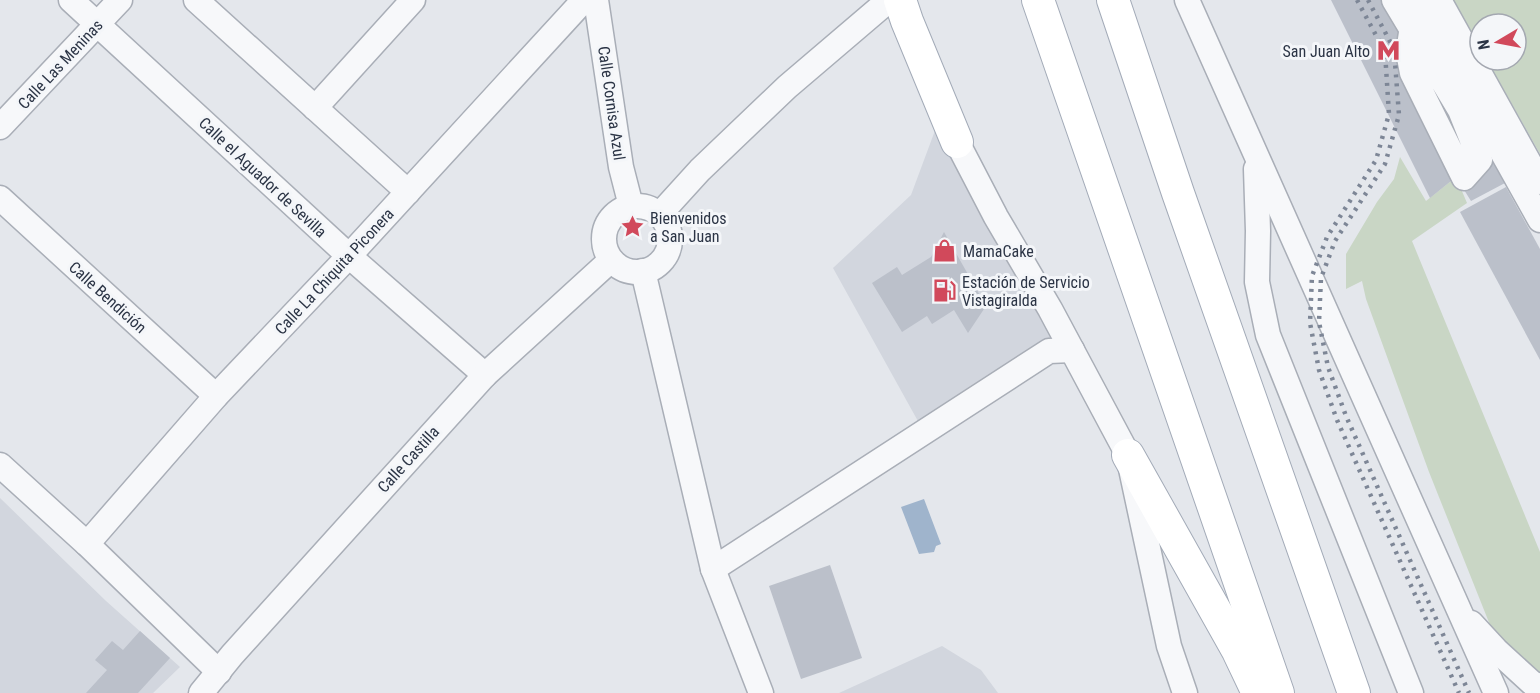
<svg xmlns="http://www.w3.org/2000/svg" width="1540" height="693" font-family="'Roboto Condensed',sans-serif">
<rect width="100%" height="100%" fill="#e4e7ec"/>
<g fill="#d2d6de">
<polygon points="943,109 1066,339 924,432 833,268 911,195"/>
<polygon points="0,498 106,601 180,667 153,693 0,693"/>
<polygon points="942,646 981,670 998,693 839,693"/>
</g>
<g fill="#c9d6c5">
<polygon points="1453,0 1540,0 1540,154 1487,60 1516,60 1516,24 1480,24 1480,47"/>
<polygon points="1400,157 1426,201 1456,177 1467,203 1412,241 1540,552 1540,679 1494,635 1429,472 1366,299 1362,281 1346,289 1346,254 1377,202 1394,179"/>
</g>
<polygon fill="#9fb4cc" points="924,499 941,544 936,546 934,552 919,554 901,507"/>
<g fill="#bbc0ca">
<polygon points="1331,0 1410,0 1505,183 1471,201 1456,177 1430,198"/>
<polygon points="1506,187 1540,249 1540,360 1460,212"/>
<polygon points="944,232 986,306 968,333 954,310 932,324 927,316 902,332 872,283 897,267 902,275 931,257"/>
<polygon points="830,565 862,658 801,679 769,586"/>
<polygon points="140,631 170,658 138,693 86,693 107,670 95,660 112,641 123,650"/>
</g>
<g fill="none" stroke-linecap="round" stroke-linejoin="round">
<defs>
<g id="minor">
<polyline points="71,0 349,256 485,375"/>
<polyline points="196,0 408,192"/>
<polyline points="596,0 621,167 631,206"/>
<polyline points="1187,0 1496,693"/>
<polyline points="1394,0 1460,110 1480,160 1464,178 1412,73 1408,52 1415,7 1413,0"/>
<polyline points="1417,0 1540,220"/>
<polyline points="1439,0 1540,182"/>
<polyline points="315,108 413,0"/>
<polyline points="0,127 120,0"/>
<polyline points="957,142 996,217 1050,309 1128,455 1169,646 1185,693"/>
<polyline points="1256,169 1258,231 1257,282 1268,335 1411,693"/>
<polyline points="0,198 216,396"/>
<circle cx="637" cy="239" r="33"/>
<polyline points="660,214 700,170 787,87 889,0"/>
<polyline points="643,271 713,569 761,693"/>
<polyline points="0,465 87,544 219,672"/>
<polyline points="87,544 216,396 349,256 584,0"/>
<polyline points="713,569 1049,351 1072,350"/>
<polyline points="1471,623 1496,650 1532,683 1540,686"/>
<polyline points="201,693 232,655 485,375 611,260"/>
</g>
<g id="major">
<polyline points="900,0 907,21 957,142"/>
<polyline points="1038,0 1278,693"/>
<polyline points="1113,0 1178,193 1354,693"/>
<polyline points="1128,455 1238,651 1258,693"/>
</g>
</defs>
<use href="#minor" stroke="#a9aeb7" stroke-width="27"/>
<use href="#major" stroke="#a3abb8" stroke-width="34"/>
<use href="#minor" stroke="#f7f8fa" stroke-width="24"/>
<use href="#major" stroke="#fff" stroke-width="32"/>
<g stroke="#7d8696" stroke-width="4.5" stroke-dasharray="3 6" stroke-linecap="butt">
<polyline points="1357,0 1385,52 1389,114 1376,160 1327,237 1312,276 1310,323 1319,370 1337,420 1459,693"/>
<polyline points="1368,0 1394,49 1399,115 1385,164 1335,241 1321,278 1319,322 1328,367 1346,416 1469,693"/>
</g>
</g>
<defs>
<symbol id="metro-bare" viewBox="-9 -9 18 18"><path d="M-5.5 5V-5H-3L0 0L3-5H5.5V5H3V-.5L0 4L-3-.5V5Z" fill="#d1495b" stroke="#f4f6f9" stroke-width="2.5" paint-order="stroke"/></symbol>
<symbol id="sight-bare" viewBox="-9 -9 18 18"><path d="M0-6L1.8-2.2L6-1.7L2.9 1.2L3.7 5.4L0 3.3L-3.7 5.4L-2.9 1.2L-6-1.7L-1.8-2.2Z" fill="#d1495b" stroke="#f4f6f9" stroke-width="2.5" paint-order="stroke"/></symbol>
<symbol id="shop-bare" viewBox="-9 -9 18 18"><path d="M-5-2.5h2.3a2.7 3.5 0 0 1 5.4 0H5L5.5 6h-11ZM-1.5-2.5h3a1.5 2.3 0 0 0-3 0Z" fill="#d1495b" stroke="#f4f6f9" stroke-width="2.5" paint-order="stroke"/></symbol>
<symbol id="fuel-bare" viewBox="-9 -9 18 18"><path d="M-5.5-6h7V0h2V4h1.3V-2.5L3-4.5l.8-.8L6-3V5H2.5V1h-1V6h-7ZM-4.2-4.7v3.2H.2V-4.7Z" fill="#d1495b" stroke="#f4f6f9" stroke-width="2.5" paint-order="stroke"/></symbol>
</defs>
<g fill-rule="evenodd">
<use href="#metro-bare" x="1372" y="34" width="33" height="33"/>
<use href="#sight-bare" x="616" y="210" width="33" height="33"/>
<use href="#shop-bare" x="928" y="234" width="33" height="33"/>
<use href="#fuel-bare" x="928" y="274" width="33" height="33"/>
</g>
<g text-anchor="middle" stroke-width="6" stroke-linejoin="round" paint-order="stroke">
<g font-size="16" fill="#2b3445" stroke="#f4f6f9" text-anchor="start">
<text x="1370" y="57" text-anchor="end">San Juan Alto</text>
<text x="650" y="224">Bienvenidos<tspan x="650" dy="18">a San Juan</tspan></text>
<text x="963" y="257">MamaCake</text>
<text x="962" y="288">Estación de Servicio<tspan x="962" dy="18">Vistagiralda</tspan></text>
</g>
<g font-size="16" fill="#2b3445" stroke="#f4f6f9">
<text transform="translate(60 64) rotate(-47)" y="6">Calle Las Meninas</text>
<text transform="translate(612 103) rotate(82)" y="6">Calle Cornisa Azul</text>
<text transform="translate(263 177) rotate(43)" y="6">Calle el Aguador de Sevilla</text>
<text transform="translate(334 271) rotate(-47)" y="6">Calle La Chiquita Piconera</text>
<text transform="translate(108 297) rotate(42)" y="6">Calle Bendición</text>
<text transform="translate(408 459) rotate(-48)" y="6">Calle Castilla</text>
</g>
</g>
<g transform="translate(1498 42) rotate(260)"><circle r="28" fill="#f4f6f9" stroke="#a4a8b1" stroke-width="1.5"/>
<path d="M0-4.5L10 22L0 15L-10 22Z" fill="#d1495b"/>
<text y="-9" font-size="16" font-weight="bold" text-anchor="middle" fill="#2b3445">N</text>
</g>
</svg>
